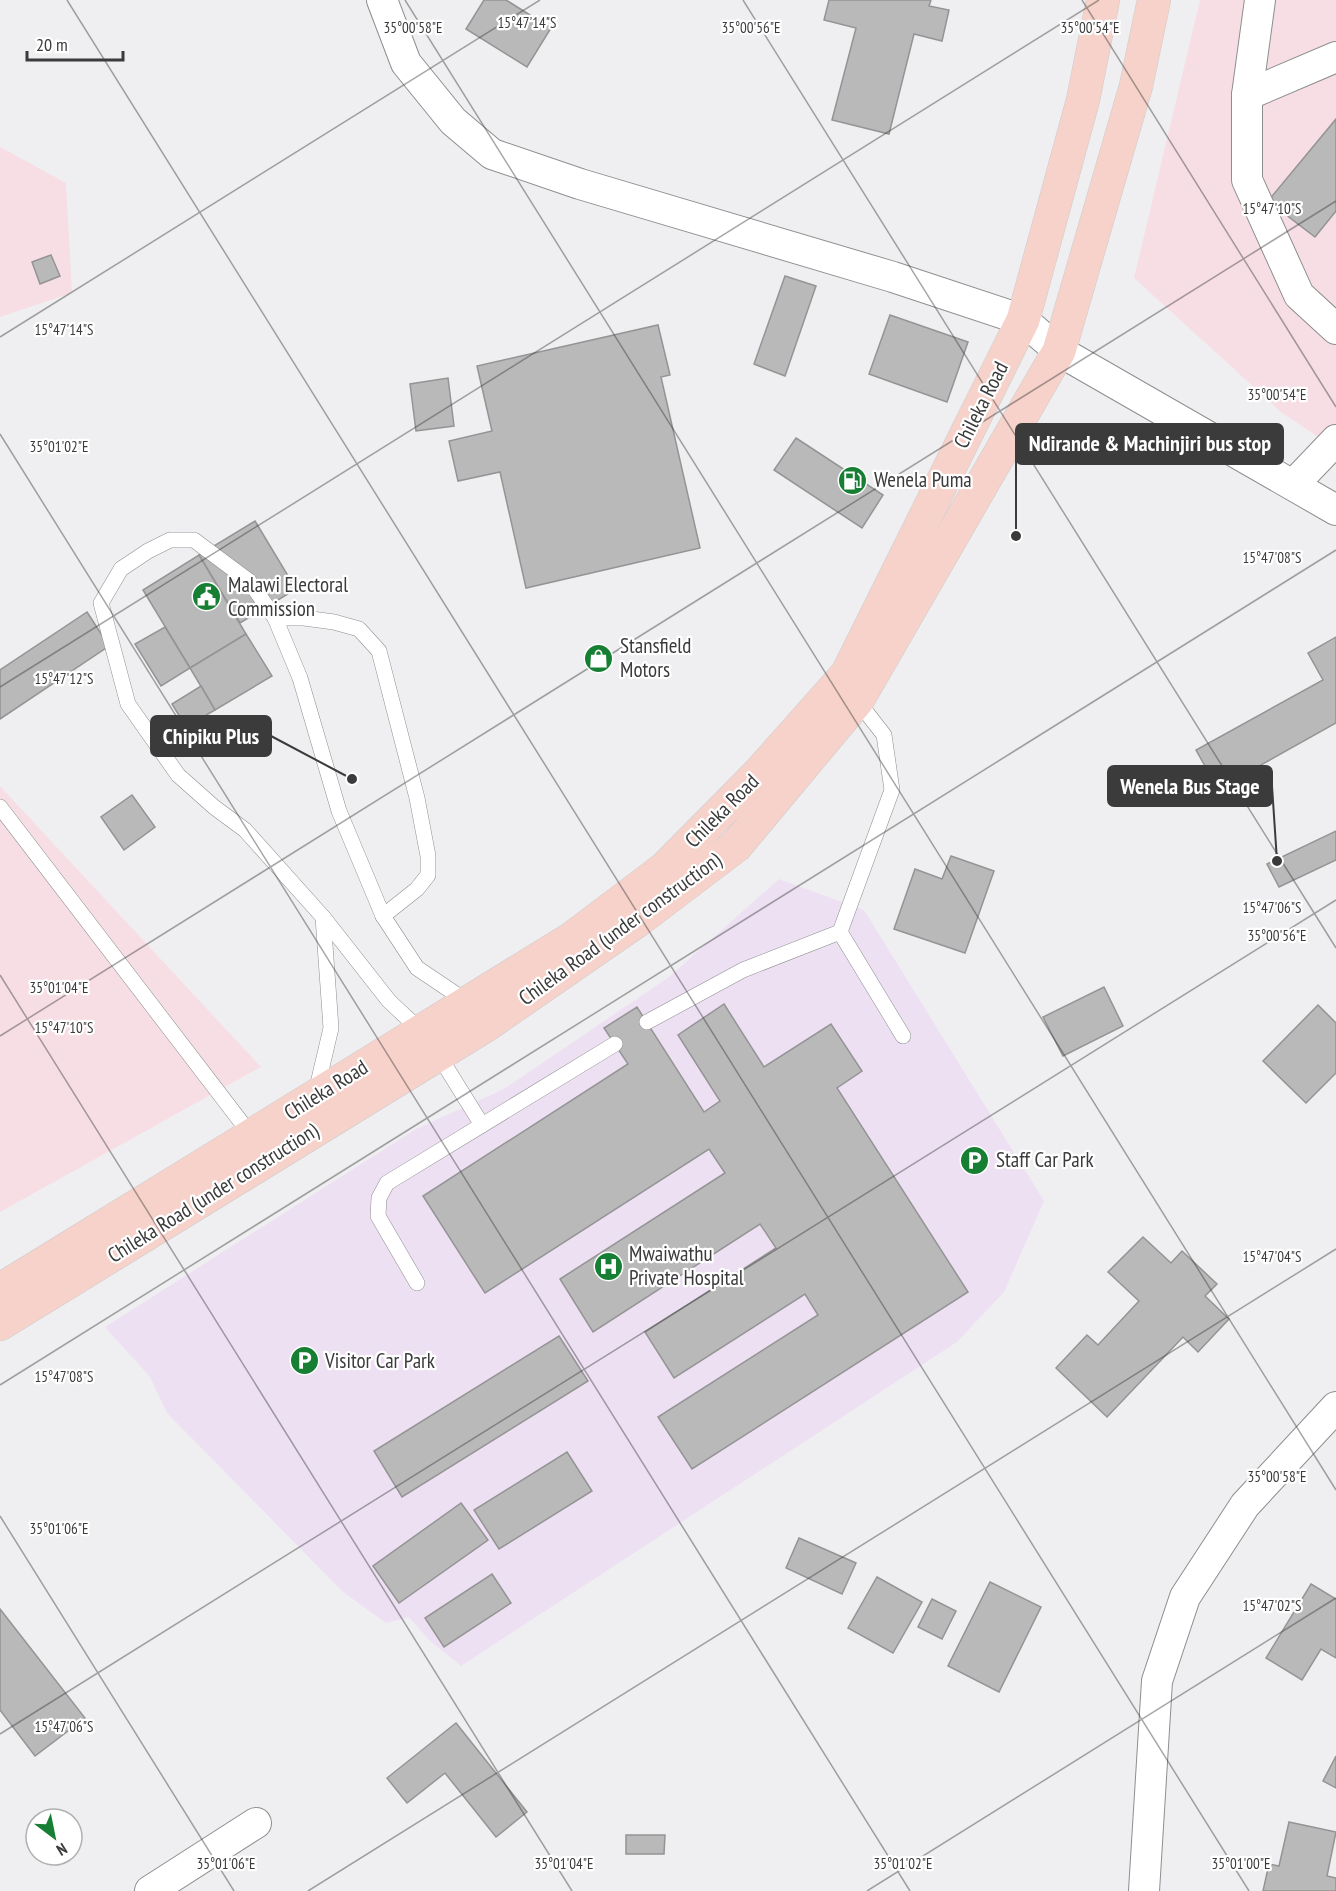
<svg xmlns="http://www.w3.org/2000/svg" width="1336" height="1891" font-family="'PT Sans Narrow',sans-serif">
<rect width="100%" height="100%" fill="#efeff1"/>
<g fill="#f7dee5">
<polygon points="1200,0 1336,0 1336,449 1281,412 1134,278"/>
<polygon points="0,147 66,183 72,293 0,317"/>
<polygon points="0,786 261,1067 0,1212"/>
</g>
<polygon fill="#eee0f3" points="779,879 864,910 1044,1201 1004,1292 957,1342 461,1666 430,1641 409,1617 386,1623 343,1592 167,1413 150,1377 105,1327 416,1129 504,1089 669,977"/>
<g fill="#b9b9ba" stroke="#949495" stroke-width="1.5">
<polygon points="484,0 506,0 551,28 527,67 466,29"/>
<polygon points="829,0 931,0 929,6 949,10 942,41 914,34 889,134 832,120 856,28 824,20"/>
<polygon points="1336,119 1336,211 1315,237 1268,201"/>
<polygon points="51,255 60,276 40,284 32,262"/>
<polygon points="785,276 816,286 785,376 754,364"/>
<polygon points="890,315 968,342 947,402 869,374"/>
<polygon points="658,325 670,375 661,377 700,548 526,588 500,472 458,481 449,441 492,431 477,366"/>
<polygon points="448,378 454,426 416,431 410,384"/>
<polygon points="796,438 883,495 862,528 774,470"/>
<polygon points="255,521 296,589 240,623 199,555"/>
<polygon points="199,555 246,634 190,668 143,590"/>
<polygon points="87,612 109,646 0,719 0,670"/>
<polygon points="165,627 190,668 161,686 135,644"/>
<polygon points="246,634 272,676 215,710 190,668"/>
<polygon points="1336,637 1336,723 1218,789 1196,750 1323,680 1308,653"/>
<polygon points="201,686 215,710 186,727 172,704"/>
<polygon points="132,795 155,827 124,850 101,817"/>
<polygon points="1336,831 1336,860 1279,887 1267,864"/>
<polygon points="951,856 994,871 965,953 894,929 915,869 942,879"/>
<polygon points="1104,987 1123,1026 1063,1056 1043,1017"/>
<polygon points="724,1004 764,1067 831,1024 862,1071 837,1088 968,1292 692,1469 658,1417 818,1315 805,1294 674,1378 645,1332 776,1248 760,1224 593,1332 560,1279 725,1173 709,1149 485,1293 423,1196 628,1064 604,1028 637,1007 704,1112 720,1101 678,1035"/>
<polygon points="1318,1005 1336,1023 1336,1073 1306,1103 1263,1061"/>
<polygon points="1143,1237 1171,1263 1182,1251 1217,1284 1205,1296 1229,1319 1198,1352 1183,1337 1107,1417 1056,1368 1087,1335 1098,1345 1139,1301 1108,1272"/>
<polygon points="559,1336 588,1381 402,1497 374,1451"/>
<polygon points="567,1452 592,1491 499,1549 474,1510"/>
<polygon points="461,1503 488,1540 399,1603 373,1566"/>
<polygon points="799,1538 856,1563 842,1594 786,1568"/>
<polygon points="492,1574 511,1603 444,1647 425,1618"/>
<polygon points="877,1577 922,1602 893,1653 848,1628"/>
<polygon points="990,1582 1041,1607 999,1692 948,1666"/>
<polygon points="1311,1584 1336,1599 1336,1658 1321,1649 1302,1680 1266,1658"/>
<polygon points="932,1599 956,1611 942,1639 918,1627"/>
<polygon points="0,1609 85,1718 35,1756 0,1710"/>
<polygon points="456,1723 527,1812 496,1837 445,1773 407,1803 387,1778"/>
<polygon points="1336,1756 1336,1788 1323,1781"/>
<polygon points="1289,1822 1336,1832 1327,1876 1336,1878 1336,1891 1263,1891 1269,1864 1279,1866"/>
<polygon points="626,1835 665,1835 664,1854 626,1854"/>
</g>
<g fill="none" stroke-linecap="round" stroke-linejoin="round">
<defs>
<g id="service">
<polyline points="275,618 304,618 334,622 359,629 379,651 417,798 428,856 428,875 417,889 383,916"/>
<polyline points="0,807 251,1135"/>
<polyline points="840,932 903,1036"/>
<polyline points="647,1022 743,970 840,932 892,790 884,735 856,699"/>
<polyline points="422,1032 389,1001 323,917 245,830 214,807 178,775 128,704 101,603 121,569 148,551 170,540 194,540 249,581 275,618 300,678 339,811 383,916 417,968 469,1003"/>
<polyline points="436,1051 482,1125"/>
<polyline points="316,1092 331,1028 323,917"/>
<polyline points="417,1283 378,1216 379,1198 387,1183 615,1044"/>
</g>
<g id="minor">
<polyline points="382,0 406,63 453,121 492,154 580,184 893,277 1023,320 1059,351 1336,510"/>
<polyline points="1260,0 1247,95 1247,180 1299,295 1336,329"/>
<polyline points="1247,95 1336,57"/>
<polyline points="1294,484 1336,440"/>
<polyline points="150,1891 256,1823"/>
<polyline points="1144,1891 1157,1681 1185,1597 1245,1505 1336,1407"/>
</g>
<g id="trunk">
<polyline points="0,1290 571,939 665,868 758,774 847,674 1023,320 1083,100 1103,0"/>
<polyline points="0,1324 485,1026 637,921 736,846 857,701 1059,351 1136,86 1154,0"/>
</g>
</defs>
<use href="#service" stroke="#8d8e8f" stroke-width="16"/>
<use href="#minor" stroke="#8d8e8f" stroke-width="32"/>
<use href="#trunk" stroke="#ccc" stroke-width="34"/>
<use href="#service" stroke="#fff" stroke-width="15"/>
<use href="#minor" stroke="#fff" stroke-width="30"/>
<use href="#trunk" stroke="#f6d2ca" stroke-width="33"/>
</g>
<path fill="none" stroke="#3b3b3b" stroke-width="1.5" stroke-opacity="0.45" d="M 67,0 L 1249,1891M 405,0 L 1336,1490M 743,0 L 1336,948M 1082,0 L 1336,407M 0,337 L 540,0M 0,434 L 910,1891M 0,687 L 1099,0M 0,975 L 572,1891M 0,1036 L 1336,201M 0,1385 L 1336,550M 0,1516 L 234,1891M 0,1734 L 1336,900M 308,1891 L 1336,1249M 867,1891 L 1336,1598"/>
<defs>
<symbol id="fuel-disc" viewBox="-11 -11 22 22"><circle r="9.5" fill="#177f33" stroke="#fff"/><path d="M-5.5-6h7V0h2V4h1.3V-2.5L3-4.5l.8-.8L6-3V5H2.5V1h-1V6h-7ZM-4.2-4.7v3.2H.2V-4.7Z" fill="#fff"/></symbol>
<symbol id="civic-disc" viewBox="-11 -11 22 22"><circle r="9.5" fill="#177f33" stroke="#fff"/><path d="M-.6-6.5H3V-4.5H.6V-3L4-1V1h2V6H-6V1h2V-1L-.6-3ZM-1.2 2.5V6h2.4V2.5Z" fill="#fff"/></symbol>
<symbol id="shop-disc" viewBox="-11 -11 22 22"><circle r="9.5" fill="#177f33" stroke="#fff"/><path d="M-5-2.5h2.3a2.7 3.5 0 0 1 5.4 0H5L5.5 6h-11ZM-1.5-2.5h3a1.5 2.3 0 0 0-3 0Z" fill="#fff"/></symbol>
<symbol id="parking-disc" viewBox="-11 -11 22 22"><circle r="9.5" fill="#177f33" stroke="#fff"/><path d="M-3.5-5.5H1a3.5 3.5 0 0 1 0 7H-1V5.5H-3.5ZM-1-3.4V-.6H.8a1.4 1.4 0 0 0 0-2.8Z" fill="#fff"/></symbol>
<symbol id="hospital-disc" viewBox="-11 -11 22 22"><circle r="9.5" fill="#177f33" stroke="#fff"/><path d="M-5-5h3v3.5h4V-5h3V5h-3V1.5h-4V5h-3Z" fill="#fff"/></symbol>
</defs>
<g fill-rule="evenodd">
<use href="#fuel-disc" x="836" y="464" width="33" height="33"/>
<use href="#civic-disc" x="190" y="580" width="33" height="33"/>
<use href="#shop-disc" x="582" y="642" width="33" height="33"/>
<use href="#parking-disc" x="958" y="1144" width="33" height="33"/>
<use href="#hospital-disc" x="592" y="1250" width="33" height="33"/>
<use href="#parking-disc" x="288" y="1344" width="33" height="33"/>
</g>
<g text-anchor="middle" stroke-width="4.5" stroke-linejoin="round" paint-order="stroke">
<g font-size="21" fill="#3b3b3b" stroke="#fff">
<text transform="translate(981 405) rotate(-63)" y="7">Chileka Road</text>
<text transform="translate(722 811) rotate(-45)" y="7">Chileka Road</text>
<text transform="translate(620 929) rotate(-36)" y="7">Chileka Road (under construction)</text>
<text transform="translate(326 1090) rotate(-32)" y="7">Chileka Road</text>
<text transform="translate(213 1193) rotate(-32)" y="7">Chileka Road (under construction)</text>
</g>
<g font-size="21" fill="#3b3b3b" stroke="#fff" text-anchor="start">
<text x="874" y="487">Wenela Puma</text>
<text x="228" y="592">Malawi Electoral<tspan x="228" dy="24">Commission</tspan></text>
<text x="620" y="653">Stansfield<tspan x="620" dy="24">Motors</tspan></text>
<text x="996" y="1167">Staff Car Park</text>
<text x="629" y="1261">Mwaiwathu<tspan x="629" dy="24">Private Hospital</tspan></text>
<text x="325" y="1368">Visitor Car Park</text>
</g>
</g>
<g font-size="15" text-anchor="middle" fill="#3b3b3b" stroke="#fff" stroke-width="4.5" stroke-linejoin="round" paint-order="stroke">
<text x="527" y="28">15°47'14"S</text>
<text x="413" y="33">35°00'58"E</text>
<text x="751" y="33">35°00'56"E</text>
<text x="1090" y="33">35°00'54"E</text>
<text x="1272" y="214">15°47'10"S</text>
<text x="64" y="335">15°47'14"S</text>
<text x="1277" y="400">35°00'54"E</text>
<text x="59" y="452">35°01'02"E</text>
<text x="1272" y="563">15°47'08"S</text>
<text x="64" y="684">15°47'12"S</text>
<text x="1272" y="913">15°47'06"S</text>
<text x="1277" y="941">35°00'56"E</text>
<text x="59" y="993">35°01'04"E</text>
<text x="64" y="1033">15°47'10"S</text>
<text x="1272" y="1262">15°47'04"S</text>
<text x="64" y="1382">15°47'08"S</text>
<text x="1277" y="1482">35°00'58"E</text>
<text x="59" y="1534">35°01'06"E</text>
<text x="1272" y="1611">15°47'02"S</text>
<text x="64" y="1732">15°47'06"S</text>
<text x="226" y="1869">35°01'06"E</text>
<text x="564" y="1869">35°01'04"E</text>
<text x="903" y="1869">35°01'02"E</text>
<text x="1241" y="1869">35°01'00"E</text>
</g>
<path fill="none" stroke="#3b3b3b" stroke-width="2" d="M1016 536L1016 444M352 779L271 736M1277 861L1272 786"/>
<g fill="#3b3b3b" stroke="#fff" stroke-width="2">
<circle cx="1016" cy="536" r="6"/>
<circle cx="352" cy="779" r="6"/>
<circle cx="1277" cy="861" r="6"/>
</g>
<g fill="#3b3b3b" stroke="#3b3b3b" stroke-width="2">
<rect x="1016" y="424" width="267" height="40" rx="6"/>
<rect x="151" y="716" width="120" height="40" rx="6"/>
<rect x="1108" y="766" width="164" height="40" rx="6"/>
</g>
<g font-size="22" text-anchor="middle" font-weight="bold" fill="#fff">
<text x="1150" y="451">Ndirande &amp; Machinjiri bus stop</text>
<text x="211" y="744">Chipiku Plus</text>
<text x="1190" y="794">Wenela Bus Stage</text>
</g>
<g transform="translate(54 1837) rotate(148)"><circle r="28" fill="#ffffff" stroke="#b1b1b1" stroke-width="1.5"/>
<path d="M0-4.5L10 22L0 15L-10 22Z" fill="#177f33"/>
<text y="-9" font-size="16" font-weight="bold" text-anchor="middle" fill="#3b3b3b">N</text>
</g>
<path d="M27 51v9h96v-9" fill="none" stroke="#3b3b3b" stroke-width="3"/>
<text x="36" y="51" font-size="18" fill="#3b3b3b" stroke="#ffffff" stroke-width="4.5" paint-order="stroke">20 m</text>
</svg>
